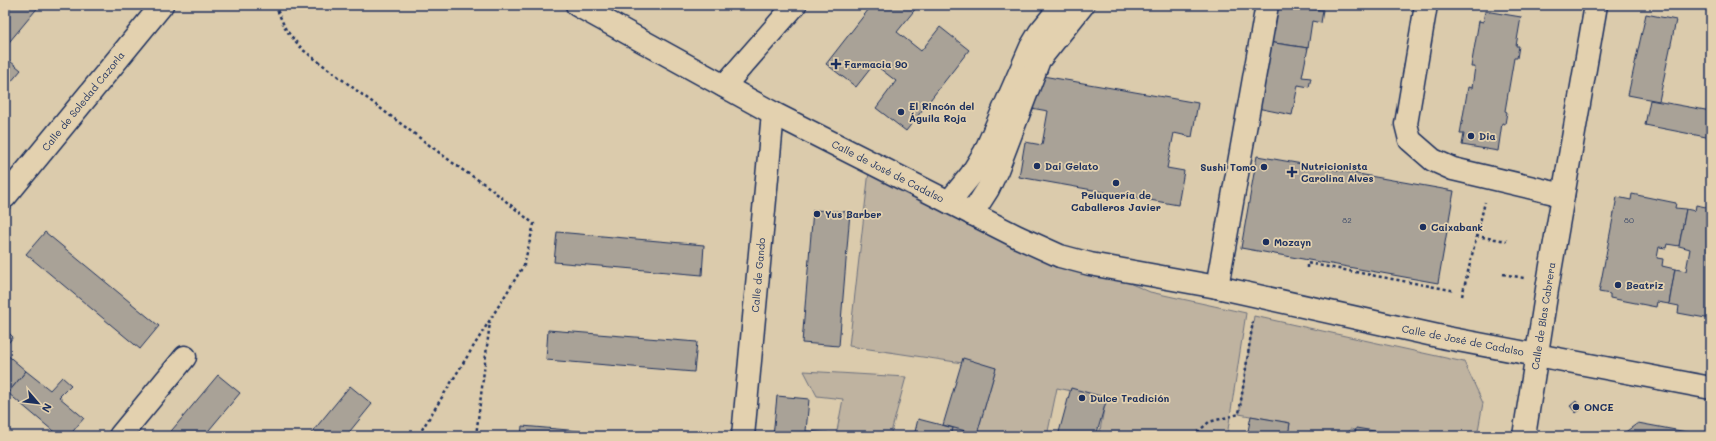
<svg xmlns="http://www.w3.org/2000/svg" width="1716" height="441" font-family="Mali,sans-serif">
<rect width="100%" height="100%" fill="#dbcbac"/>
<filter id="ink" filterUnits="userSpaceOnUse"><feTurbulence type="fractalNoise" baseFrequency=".025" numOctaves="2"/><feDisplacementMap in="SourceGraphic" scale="8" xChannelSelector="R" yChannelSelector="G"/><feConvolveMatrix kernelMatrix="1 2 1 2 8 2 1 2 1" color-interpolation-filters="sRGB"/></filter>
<g filter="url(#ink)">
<g fill="#bfb3a0" stroke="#6d717f">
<polygon points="869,171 1150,292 1246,313 1227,436 1099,436 1106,398 1057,388 1047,436 951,436 953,428 977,434 996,368 849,346"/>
<polygon points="1254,316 1464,362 1483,403 1477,436 1381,436 1350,429 1348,436 1288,436 1290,423 1239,414"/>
<polygon points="804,371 906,377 890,436 836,436 843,399 817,396"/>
</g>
<g fill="#a9a297" stroke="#1b2f5e">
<polygon points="5,5 40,5 5,47"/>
<polygon points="872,5 915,5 917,7 897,32 921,51 940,27 969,50 906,131 876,108 896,81 874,64 856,87 826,64"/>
<polygon points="1274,5 1311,5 1311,9 1323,10 1321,23 1312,21 1308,48 1268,42"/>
<polygon points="1485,11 1521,17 1516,46 1519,46 1517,58 1514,58 1505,111 1507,112 1505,124 1502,123 1498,151 1462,145 1464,134 1460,134 1468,87 1472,88 1475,67 1471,67 1479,21 1483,22"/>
<polygon points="1646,14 1676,20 1659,101 1628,95"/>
<polygon points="1268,42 1308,48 1302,77 1311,78 1309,87 1298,85 1292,115 1257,108"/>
<polygon points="5,57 21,70 5,89"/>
<polygon points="1037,75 1198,103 1192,137 1174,133 1167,168 1184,171 1178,205 1019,177 1025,142 1042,145 1048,111 1031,108"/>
<polygon points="1650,100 1711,111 1711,138 1645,125"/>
<polygon points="1257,156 1454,191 1438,283 1241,248"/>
<polygon points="1632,194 1676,203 1675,208 1686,209 1679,246 1667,244 1666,248 1659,247 1657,258 1663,259 1662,266 1675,269 1669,304 1657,302 1656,307 1610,298 1610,294 1599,292 1617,197 1631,200"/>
<polygon points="1696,205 1711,208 1711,319 1678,313 1679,306 1669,304 1675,269 1686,271 1690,249 1679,246 1686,209 1695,211"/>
<polygon points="813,210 850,212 839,346 802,343"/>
<polygon points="45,232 159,326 140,349 26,254"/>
<polygon points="557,232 704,245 702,275 554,262"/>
<polygon points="6,330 13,337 5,347 5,331"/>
<polygon points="548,330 697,342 694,372 546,360"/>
<polygon points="5,353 26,371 8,393 5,391"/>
<polygon points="963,358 996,368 977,434 943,425"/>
<polygon points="26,371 50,390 62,377 71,385 59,397 84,418 69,436 59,436 8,393"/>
<polygon points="218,375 240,393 204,436 167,436"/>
<polygon points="350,386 372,404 346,436 309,436"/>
<polygon points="1071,388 1107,398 1096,436 1058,436"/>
<polygon points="777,396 809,399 806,431 828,433 828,436 773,436"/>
<polygon points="1576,401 1582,408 1576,413 1570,406"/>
<polygon points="1251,416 1290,423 1288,436 1247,436"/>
<polygon points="918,419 953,428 951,436 914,436"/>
<polygon points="1638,423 1708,436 1620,436"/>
<polygon points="522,426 638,436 521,436"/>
<polygon points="1356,428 1392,434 1391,436 1355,436"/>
</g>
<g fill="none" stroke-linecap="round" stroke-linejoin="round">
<defs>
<g id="minor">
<polyline points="577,5 773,113 1018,237 1060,256 1090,264 1217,287 1447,338 1711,388"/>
<polyline points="1426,5 1406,124 1410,140 1433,160 1453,169 1563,195"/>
<polyline points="724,86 795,5"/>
<polyline points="5,197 162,5"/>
<polyline points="949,202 971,175 985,152 1031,47 1040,32 1062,5"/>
<polyline points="972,214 988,189 997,170 1039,60 1083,5"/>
<polyline points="1217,287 1267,5"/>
<polyline points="120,436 185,357"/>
<polyline points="743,436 773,113"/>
<polyline points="1524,436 1548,283 1596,5"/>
</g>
</defs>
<use href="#minor" stroke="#1b2f5e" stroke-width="25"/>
<g stroke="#1b2f5e" stroke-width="2.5" stroke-dasharray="3 3" stroke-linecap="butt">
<polyline points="275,5 286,30 303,50 461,169 486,185 534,224 524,265 418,436"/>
<polyline points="1476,236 1507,241"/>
<polyline points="1307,268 1307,263 1451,290 1451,294"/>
<polyline points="1503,274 1524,278"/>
<polyline points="1462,296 1485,202"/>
<polyline points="476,436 490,322"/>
<polyline points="1193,436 1209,422 1239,414 1253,321"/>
</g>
<use href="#minor" stroke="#e3d1af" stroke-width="22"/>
</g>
</g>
<g fill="#1b2f5e" stroke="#e3d1af" stroke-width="1.5">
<path d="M834 58h4v4h4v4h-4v4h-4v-4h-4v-4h4z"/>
<circle cx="901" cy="112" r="4"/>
<circle cx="1471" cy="136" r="4"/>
<circle cx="1037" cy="166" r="4"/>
<circle cx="1264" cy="167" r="4"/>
<path d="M1290 166h4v4h4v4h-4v4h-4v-4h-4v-4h4z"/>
<circle cx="1116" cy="183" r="4"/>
<circle cx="817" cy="214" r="4"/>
<circle cx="1423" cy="227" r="4"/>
<circle cx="1266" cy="242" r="4"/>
<circle cx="1618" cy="285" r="4"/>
<circle cx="1082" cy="398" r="4"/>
<circle cx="1576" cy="407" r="4"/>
</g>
<g text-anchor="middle" stroke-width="3.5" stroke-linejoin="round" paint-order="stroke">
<g font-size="8" fill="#3e4c6c">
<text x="1347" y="223">82</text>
<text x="1629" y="223">80</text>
</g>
<g font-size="10" font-weight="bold" fill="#1b2f5e" stroke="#e3d1af" text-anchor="start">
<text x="844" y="68">Farmacia 90</text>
<text x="909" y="110">El Rincón del<tspan x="909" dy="12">Águila Roja</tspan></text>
<text x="1479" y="140">Dia</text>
<text x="1045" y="170">Dai Gelato</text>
<text x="1301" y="170">Nutricionista<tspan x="1301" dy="12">Carolina Alves</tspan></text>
<text x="1256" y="171" text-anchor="end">Sushi Tomo</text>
<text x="1116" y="199" text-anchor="middle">Peluquería de<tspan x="1116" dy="12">Caballeros Javier</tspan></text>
<text x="825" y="218">Yus Barber</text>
<text x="1431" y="231">Caixabank</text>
<text x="1274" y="246">Mozayn</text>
<text x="1626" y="289">Beatriz</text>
<text x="1090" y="402">Dulce Tradición</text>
<text x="1584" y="411">ONCE</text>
</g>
<g font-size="10" fill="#1b2f5e" stroke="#e3d1af">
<text transform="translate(83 101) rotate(-51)" y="4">Calle de Soledad Cazorla</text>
<text transform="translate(888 171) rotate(27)" y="4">Calle de José de Cadalso</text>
<text transform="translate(758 275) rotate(-85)" y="4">Calle de Gando</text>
<text transform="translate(1543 316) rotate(-81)" y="4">Calle de Blas Cabrera</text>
<text transform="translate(1463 340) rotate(11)" y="4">Calle de José de Cadalso</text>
</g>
</g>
<rect width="1716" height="441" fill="none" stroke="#e3d1af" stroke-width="20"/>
<rect x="10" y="10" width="1696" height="421" fill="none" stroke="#1b2f5e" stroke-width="1.5" filter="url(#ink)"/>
<g transform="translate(38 403) rotate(118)" stroke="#e3d1af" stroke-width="3" paint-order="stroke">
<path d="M0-3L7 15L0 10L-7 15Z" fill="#1b2f5e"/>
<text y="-6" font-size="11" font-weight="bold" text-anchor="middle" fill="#1b2f5e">N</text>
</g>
</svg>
